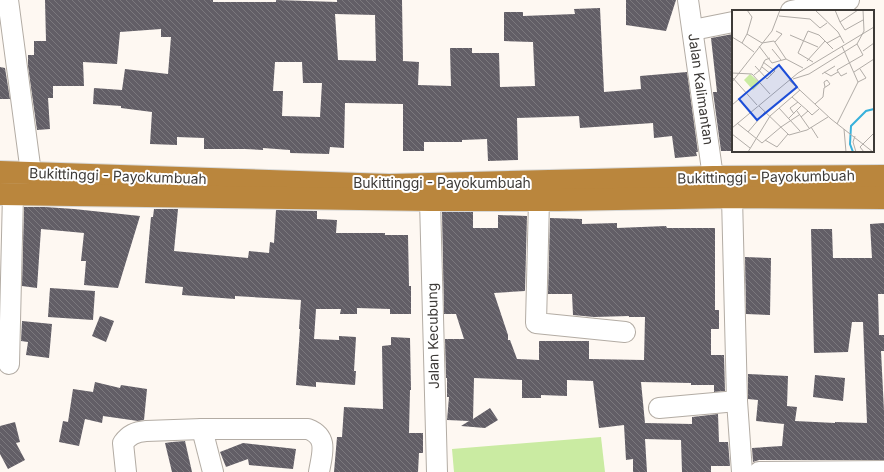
<svg xmlns="http://www.w3.org/2000/svg" width="884" height="472" font-family="Inter,sans-serif">
<defs>
<pattern id="building-back-hatch" width="6" height="6" patternUnits="userSpaceOnUse"><rect width="6" height="6" fill="#625e66"/><path d="M-1 5l2 2M0 0l6 6M5-1l2 2" fill="none" stroke="#7b787d"/></pattern>
</defs>
<rect width="100%" height="100%" fill="#fef8f2"/>
<polygon fill="#caeba2" points="601,437 605,472 454,472 452,449"/>
<g fill="url(#building-back-hatch)" fill-rule="evenodd">
<path d="M 45,0 L 213,0 L 213,2 L 276,2 L 276,0 L 337,2 L 337,0 L 402,0 L 403,61 L 419,62 L 418,85 L 451,86 L 450,48 L 472,48 L 472,53 L 499,53 L 500,87 L 535,86 L 533,42 L 504,41 L 504,12 L 523,12 L 523,16 L 575,14 L 574,9 L 600,8 L 604,92 L 641,89 L 640,76 L 687,72 L 698,152 L 696,152 L 697,156 L 675,158 L 672,136 L 654,138 L 653,123 L 580,128 L 579,116 L 517,118 L 518,160 L 488,161 L 487,139 L 462,140 L 462,142 L 424,142 L 424,151 L 403,151 L 403,104 L 345,103 L 344,148 L 330,147 L 329,154 L 290,153 L 290,150 L 263,148 L 263,150 L 245,149 L 204,149 L 204,138 L 177,137 L 177,145 L 150,144 L 152,112 L 121,108 L 121,106 L 93,104 L 94,88 L 122,90 L 125,69 L 168,74 L 171,37 L 161,37 L 161,29 L 120,32 L 117,64 L 83,62 L 84,86 L 53,86 L 53,98 L 48,98 L 50,129 L 37,130 L 28,66 L 28,55 L 34,55 L 34,41 L 46,41 ZM 335,14 L 375,15 L 376,61 L 338,60 ZM 275,62 L 302,62 L 303,83 L 322,83 L 320,117 L 282,116 L 283,91 L 273,91 Z"/>
<polygon points="626,0 676,0 666,31 626,25"/>
<polygon points="733,34 733,151 721,151 713,92 717,92 711,38"/>
<polygon points="0,67 5,68 10,99 0,99"/>
<polygon points="24,207 45,207 74,209 140,216 118,288 84,285 86,261 81,261 84,233 41,229 37,288 22,286"/>
<polygon points="154,209 178,209 174,251 248,258 249,251 269,253 270,242 274,243 276,210 317,211 317,219 337,220 336,233 385,233 385,235 408,235 409,286 411,286 411,314 390,314 390,309 357,308 357,314 340,314 341,309 316,309 314,339 339,340 339,336 356,337 354,371 356,371 355,385 316,382 316,387 296,385 300,329 299,329 301,300 235,296 235,299 182,295 183,287 145,283 151,217 153,217"/>
<polygon points="442,212 473,212 473,228 498,228 498,215 527,216 525,291 494,293 508,335 508,340 510,340 517,359 539,360 539,341 589,341 589,359 644,360 645,317 629,317 629,316 594,317 573,315 572,294 548,294 550,218 582,219 582,224 617,223 617,228 666,226 667,228 715,228 715,310 719,310 719,329 711,329 711,355 724,355 725,391 714,392 714,385 691,385 691,383 641,382 645,423 692,424 692,417 718,414 719,442 728,442 730,466 711,466 711,472 682,472 681,440 645,439 647,472 633,472 633,459 626,460 624,425 599,428 593,381 567,380 567,396 541,395 541,398 522,398 522,380 474,378 473,419 490,408 498,420 485,428 461,426 469,421 447,420 449,397 447,397 447,378 446,378 445,339 464,339 456,314 444,314"/>
<polygon points="884,223 884,294 878,294 879,335 884,335 884,351 881,351 884,411 884,460 759,460 753,462 752,448 782,446 784,424 756,421 758,400 748,399 748,374 788,376 787,406 797,407 795,421 835,423 835,422 867,423 863,322 852,322 848,352 814,353 811,229 832,229 833,258 872,258 870,224"/>
<polygon points="745,257 771,258 770,315 746,314"/>
<polygon points="50,288 95,291 93,320 48,317"/>
<polygon points="100,316 114,321 106,342 92,336"/>
<polygon points="22,321 52,324 49,358 26,355 28,342 21,341"/>
<polygon points="391,337 410,338 411,390 410,390 409,433 423,433 423,453 419,453 418,472 334,472 337,437 342,437 344,407 383,409 382,346 391,345"/>
<polygon points="815,375 845,378 843,401 813,397"/>
<polygon points="95,382 120,388 121,385 147,389 144,420 138,421 103,416 102,423 85,419 79,446 59,442 63,421 68,422 73,389 93,392"/>
<polygon points="15,422 20,442 16,443 25,460 8,469 0,454 0,426"/>
<polygon points="185,441 192,472 172,472 165,443 172,442"/>
<polygon points="243,443 296,449 293,469 249,465 248,459 226,467 220,452"/>
</g>
<g fill="none" stroke-linecap="round" stroke-linejoin="round">
<defs>
<g id="minor">
<polyline points="8,0 31,173"/>
<polyline points="688,0 713,177"/>
<polyline points="791,11 849,0"/>
<polyline points="693,30 733,22"/>
<polyline points="732,197 737,401 742,472"/>
<polyline points="430,200 437,472"/>
<polyline points="539,200 536,323 625,332"/>
<polyline points="9,364 13,194"/>
<polyline points="659,408 737,401"/>
<polyline points="202,429 213,472"/>
<path d="M 126,472 L 123,443 C 129,435 135,432 146,431 L 202,429 L 308,429 C 329,437 322,454 319,472"/>
<polyline points="759,472 884,471"/>
</g>
<g id="highway">
<polyline points="0,172 389,185 713,177 884,176"/>
<polyline points="0,194 430,200 559,200 732,197 884,198"/>
</g>
</defs>
<use href="#minor" stroke="#b3aca4" stroke-width="22"/>
<use href="#highway" stroke="#d8d8d7" stroke-width="24"/>
<use href="#minor" stroke="#fff" stroke-width="20"/>
<use href="#highway" stroke="#ba863d" stroke-width="22"/>
</g>
<g text-anchor="middle" stroke-width="4" stroke-linejoin="round" paint-order="stroke">
<g font-size="14" fill="#3d3a37" stroke="#fff">
<text transform="translate(701 89) rotate(82)" y="5">Jalan Kalimantan</text>
<text transform="translate(118 176) rotate(2)" y="5">Bukittinggi - Payokumbuah</text>
<text transform="translate(766 177) rotate(-1)" y="5">Bukittinggi - Payokumbuah</text>
<text x="442" y="188">Bukittinggi - Payokumbuah</text>
<text transform="translate(433 336) rotate(-91)" y="5">Jalan Kecubung</text>
</g>
</g>
<g transform="translate(732 10)">
<rect width="142" height="142" fill="#fef8f2"/>
<path d="M 18,64 L 28,73 L 21,80 L 12,70 Z" fill="#caeba2"/>
<path fill="none" stroke="#38b1db" stroke-width="2" d="M 121,142 L 118,134 L 119,116 L 134,101 L 142,99"/>
<path fill="none" stroke="#b1aca7" stroke-width="1" d="M 15,0 L 20,7 L 15,24 L 30,33 L 42,31 L 54,49 L 71,58M 83,0 L 106,22 L 112,33M 103,0 L 108,12 L 126,0M 47,6 L 78,9 L 88,18 L 95,13M 108,12 L 113,20 L 131,10M 58,25 L 86,37M 0,27 L 10,33 L 15,24M 43,32 L 50,24 L 44,21M 10,33 L 22,42M 95,33 L 108,26M 27,36 L 40,53 L 54,49M 40,39 L 49,50M 131,41 L 142,33M 75,51 L 93,31M 81,52 L 66,43 L 76,21 L 87,25 L 101,39M 23,56 L 35,69 L 43,61 L 31,52M 30,57 L 40,65M 92,62 L 99,66 L 106,62M 122,62 L 142,49M 0,63 L 20,64 L 38,84M 115,63 L 109,66 L 105,60 L 131,45 L 125,34M 90,64 L 103,56M 22,65 L 28,60 L 33,50 L 38,48M 0,67 L 25,95M 61,69 L 77,64 L 125,34 L 132,21 L 131,0M 57,70 L 99,109 L 141,142M 0,72 L 40,21 L 48,0M 126,72 L 134,68 L 128,59M 60,87 L 76,101M 83,94 L 91,87 L 92,78 L 98,74 L 95,70 L 92,72 L 93,77M 0,95 L 14,83M 27,96 L 57,125 L 75,120 L 96,107M 47,98 L 68,121M 65,101 L 77,118M 62,104 L 58,98 L 66,92M 69,107 L 76,101 L 80,105 L 87,99M 57,108 L 69,96M 5,113 L 30,133 L 49,117M 105,114 L 126,72 L 110,36M 49,117 L 67,105M 79,117 L 86,128M 0,118 L 66,63 L 142,17M 112,119 L 114,142M 16,122 L 33,102M 0,124 L 18,138M 123,126 L 121,132 L 124,142M 33,130 L 45,137 L 56,124M 132,133 L 142,123M 16,142 L 38,106 L 68,80M 132,142 L 128,137 L 132,133"/>
<path fill="#1d4ed8" fill-opacity="0.15" stroke="#1d4ed8" stroke-width="2" d="M 47,55 L 65,77 L 25,110 L 7,89 Z"/>
<rect width="142" height="142" fill="none" stroke="#3d3a37" stroke-width="2"/>
</g>
</svg>
